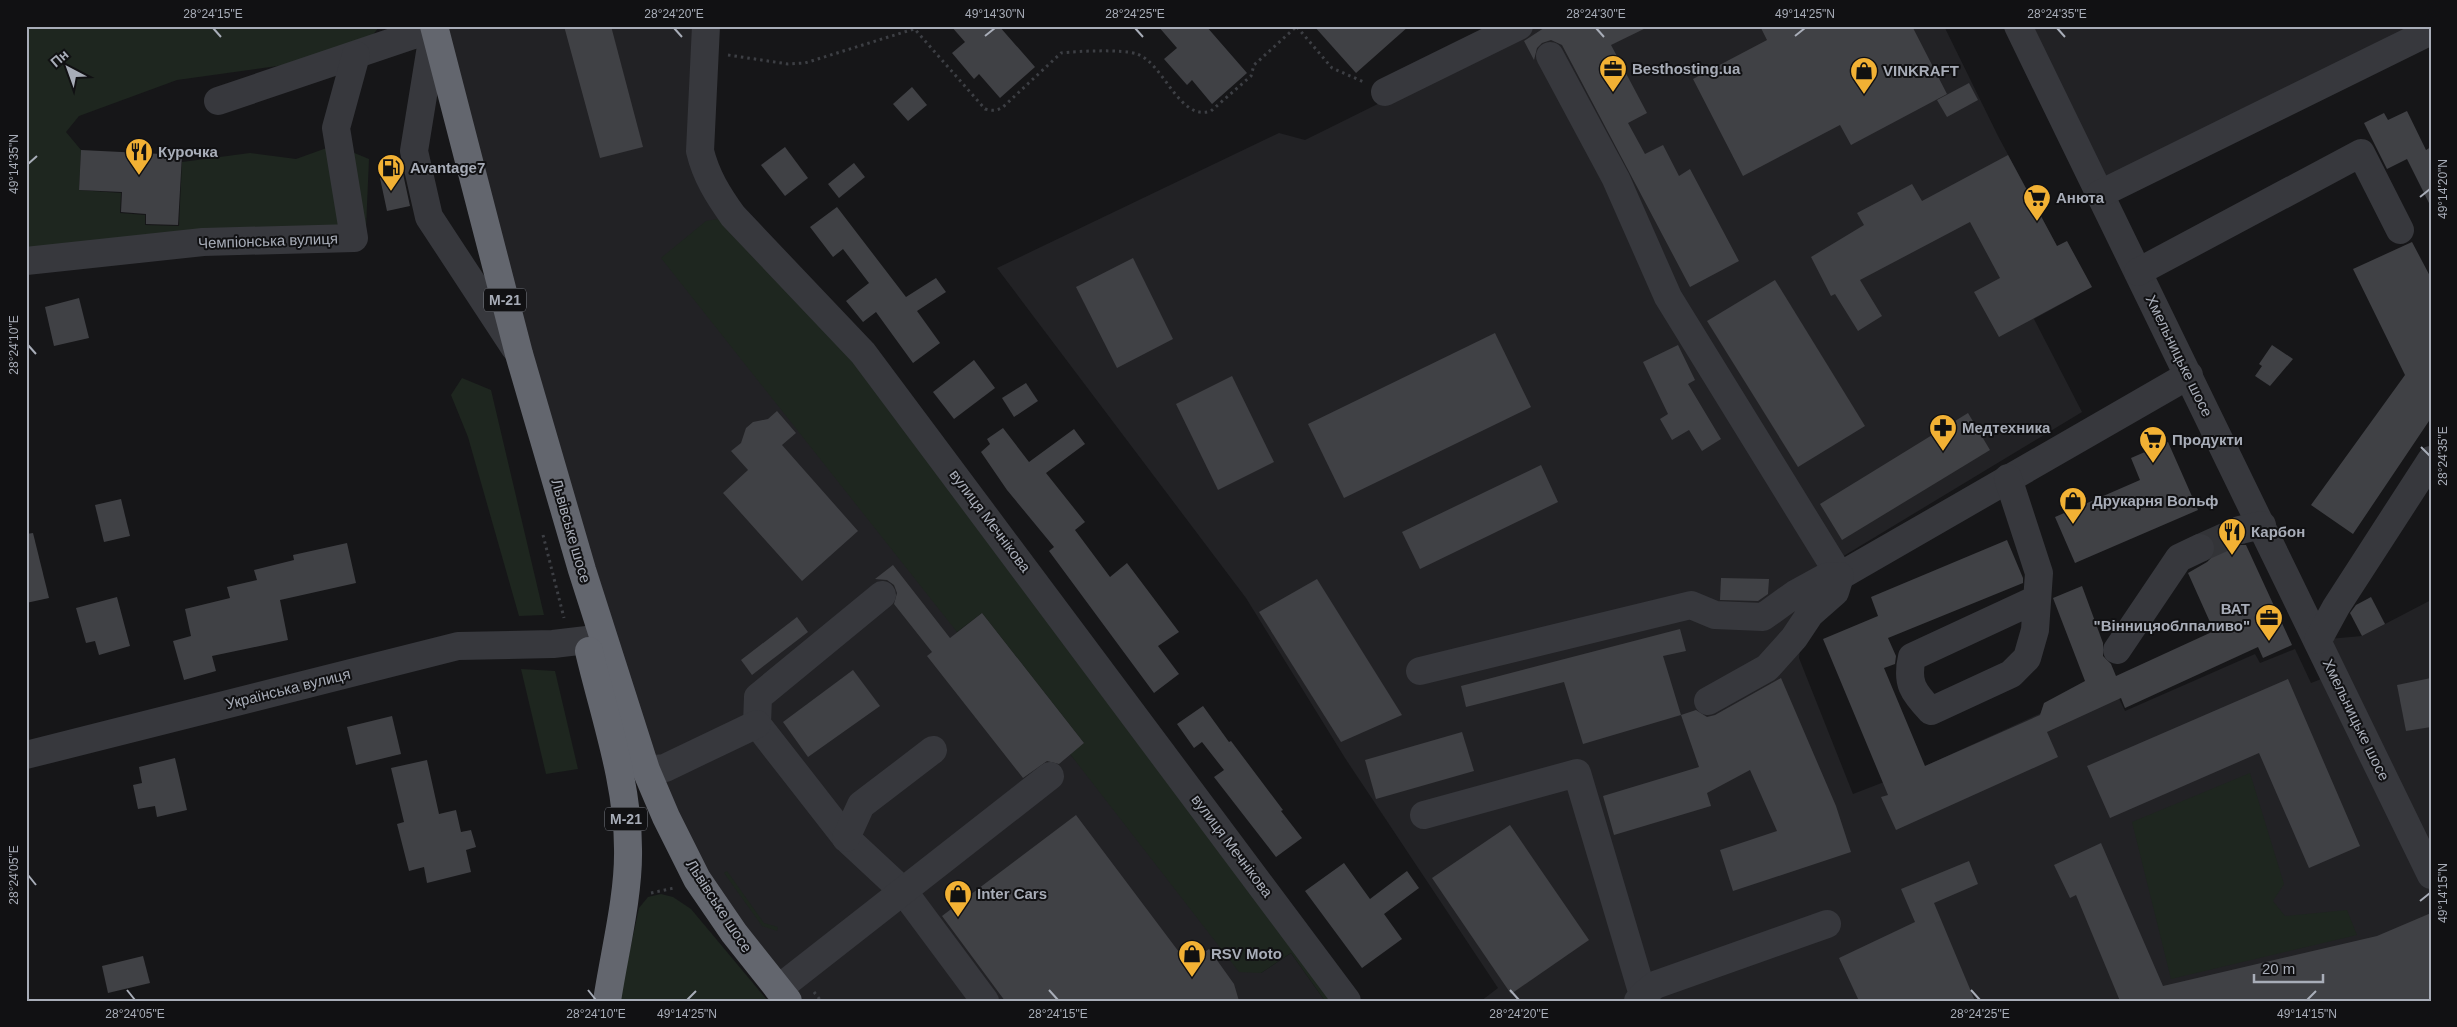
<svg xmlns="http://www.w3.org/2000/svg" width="2457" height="1027" font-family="Arial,sans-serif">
<rect width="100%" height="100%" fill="#161618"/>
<g fill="#222225">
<polygon points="434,26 706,26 699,135 957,632 982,613 1084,743 1070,754 1261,973 1291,953 1325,1001 789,1001 666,817"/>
<polygon points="1535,26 1944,26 1998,136 2057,246 2074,297 2034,319 2082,412 1842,557 1801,643 1799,658 1853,794 1923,767 2111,681 2125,711 2255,654 2260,663 2295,649 2311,683 2334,674 2318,640 2362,636 2431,600 2431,1001 1481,1001 1498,988 1345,758 1246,598 997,268 1279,133 1305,140"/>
<polygon points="2018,26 2431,26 2100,194"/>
</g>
<g fill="#1e261f">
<polygon points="26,26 380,26 356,55 177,80 79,116 66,132 81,150 79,190 121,193 120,213 145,215 145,225 179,226 182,162 250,153 296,159 335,145 369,159 366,228 30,249 26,246"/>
<polygon points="733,216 848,335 1347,1001 1325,1001 1291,953 1261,973 1239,972 1070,754 1084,743 982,613 957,632 661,258 706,221"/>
<polygon points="462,378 491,390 544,615 519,616 468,437 451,395"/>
<polygon points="521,669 555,671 578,769 546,774"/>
<polygon points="2250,773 2284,884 2273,901 2285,916 2347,910 2357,935 2171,979 2132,822"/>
<polygon points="727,871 764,923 778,927 777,931 762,926 724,873"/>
<polygon points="661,894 673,897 691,909 768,1001 619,1001 639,908 648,897"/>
</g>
<g fill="#404145">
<polygon points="564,26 611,26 643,147 600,158"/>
<polygon points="951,26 999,26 1035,67 1000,98 979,74 974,79 952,53 965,42"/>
<polygon points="1158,26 1206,26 1247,73 1212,104 1192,80 1187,85 1164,59 1177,48"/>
<polygon points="1314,26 1409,26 1356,73"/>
<polygon points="1547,26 1650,26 1611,45 1647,113 1628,123 1645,154 1663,145 1679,176 1690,169 1739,261 1690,287 1562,45 1551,40 1542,43 1537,48 1534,60 1524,41"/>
<polygon points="1760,26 1912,26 1947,94 1851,145 1840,125 1743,176 1693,79 1767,40"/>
<polygon points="1969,83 1978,100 1947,117 1937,100"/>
<polygon points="912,87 927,105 908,121 893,104"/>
<polygon points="2407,111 2426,150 2431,147 2431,207 2407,159 2387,169 2364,123 2384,113 2388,120"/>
<polygon points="785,147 808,178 785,196 761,165"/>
<polygon points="81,150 182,155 178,225 146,224 146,214 121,212 122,192 79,190"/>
<polygon points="2008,155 2057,246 2067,241 2092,287 1999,337 1974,292 2000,278 1970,222 1860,280 1882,316 1858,331 1835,294 1831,296 1811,257 1864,225 1857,213 1912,184 1922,201"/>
<polygon points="854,163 865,177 839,198 828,184"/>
<polygon points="402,169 410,206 387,211 380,178 387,177 386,173"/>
<polygon points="837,207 906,297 936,278 946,292 917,311 940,343 913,363 876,312 863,322 846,301 869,283 843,249 833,257 810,227"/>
<polygon points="2412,242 2431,278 2431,418 2353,534 2311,505 2405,375 2353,269"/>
<polygon points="1133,258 1173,339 1117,368 1076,287"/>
<polygon points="1775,280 1865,426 1798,467 1707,321"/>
<polygon points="79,298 89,338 54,346 45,307"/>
<polygon points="1495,333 1531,407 1344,498 1308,424"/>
<polygon points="1678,345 1695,380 1688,384 1721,439 1702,451 1689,430 1672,440 1660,419 1668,414 1643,362"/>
<polygon points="2272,345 2293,359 2270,386 2255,376 2262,366 2259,364"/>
<polygon points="974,360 995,388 954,419 933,392"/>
<polygon points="1232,376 1274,462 1218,490 1176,404"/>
<polygon points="1026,383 1038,401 1014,417 1002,398"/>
<polygon points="777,411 796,433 782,445 858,531 802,581 723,493 748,470 731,451 741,443 746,428 753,422 768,419"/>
<polygon points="1968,413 1990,450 1842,540 1820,504"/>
<polygon points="1003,428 1029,462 1074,429 1085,444 1046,473 1085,522 1075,530 1110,577 1127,563 1179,632 1158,646 1179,674 1154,693 1049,551 1054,547 1007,490 981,452 990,444 987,439"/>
<polygon points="2168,442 2198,510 2075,563 2055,517 2140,480 2131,458"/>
<polygon points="1541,465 1558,502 1420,569 1402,532"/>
<polygon points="121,499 130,536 104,542 95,505"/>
<polygon points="2228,521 2225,534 2228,540 2235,545 2246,545 2292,645 2263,658 2258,647 2125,708 2121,698 2047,732 2058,757 1896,830 1881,797 1888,795 1823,639 1878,616 1871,597 2007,540 2023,578 2023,583 1888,638 1896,656 1895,664 1884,668 1925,766 2040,715 2044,703 2085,681 2053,598 2082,586 2103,643 2103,656 2111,664 2116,676 2214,631 2188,573 2207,562 2213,556 2215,550 2214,541 2208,535 2202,533"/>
<polygon points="33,533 49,598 26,603 26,534"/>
<polygon points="347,543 356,583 280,600 288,640 212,656 216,671 184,680 173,641 191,636 185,609 230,598 227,587 257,580 254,570 294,560 293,555"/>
<polygon points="893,565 950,638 982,613 1084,743 1059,764 1047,761 1023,778 927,656 932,652 894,604 897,593 894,585 887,580 875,579"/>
<polygon points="1721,578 1769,579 1768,594 1758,601 1720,600"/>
<polygon points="1317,579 1402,715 1341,742 1259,612"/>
<polygon points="117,597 130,646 99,655 95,641 86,643 76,608"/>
<polygon points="2371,597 2385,624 2362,636 2350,613 2356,605"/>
<polygon points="797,617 808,632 752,675 741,660"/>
<polygon points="1680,629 1686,651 1663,656 1681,715 1583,744 1564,682 1466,707 1461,686"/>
<polygon points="853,670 880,706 808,757 783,722"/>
<polygon points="1781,678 1836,806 1851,852 1733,891 1720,850 1777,831 1750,770 1707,793 1711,806 1614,835 1603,796 1699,767 1681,715 1696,710 1707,717 1715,715"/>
<polygon points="2431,678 2431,727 2406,731 2397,685"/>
<polygon points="2288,679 2360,846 2309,868 2259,753 2110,818 2087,766"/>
<polygon points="1203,706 1229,742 1231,741 1283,810 1281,811 1302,838 1276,857 1214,777 1224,770 1202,742 1194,748 1177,724"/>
<polygon points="392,716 401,754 356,765 347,727"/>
<polygon points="1462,732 1474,771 1376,799 1365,760"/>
<polygon points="175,758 187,810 157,817 155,806 138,809 133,785 142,783 139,767"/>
<polygon points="427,760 439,814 456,810 461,832 471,830 476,847 466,850 471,872 427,883 424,867 409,871 397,824 404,822 391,768"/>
<polygon points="1076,815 1188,964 1209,949 1234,984 1239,1001 1005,1001 942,916"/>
<polygon points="1510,825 1589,940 1511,994 1432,878"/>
<polygon points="2101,843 2163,986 2377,936 2431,913 2431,1001 2120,1001 2076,895 2070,898 2054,865"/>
<polygon points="1969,861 1978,884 1934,903 1975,1001 1859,1001 1839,958 1915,922 1901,889"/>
<polygon points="1344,863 1370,899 1407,871 1419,888 1384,914 1402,939 1362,968 1305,891"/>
<polygon points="143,956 150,983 108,993 102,966"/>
</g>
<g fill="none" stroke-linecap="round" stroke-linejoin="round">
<polyline stroke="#333438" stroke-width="28" stroke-dasharray="28 14" stroke-linecap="butt" points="2200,548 2240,530"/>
<g stroke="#3d3f44" stroke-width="3" stroke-dasharray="2.5 4" stroke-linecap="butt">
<path d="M 912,26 L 985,109 C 992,111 997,111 1003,107 L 1061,53 C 1077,51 1123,49 1137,54 C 1164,63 1179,122 1211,111 L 1251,76 L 1254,65 L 1297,26"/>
<polyline points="1297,27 1332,68 1364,82"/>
<polyline points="728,55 788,64 805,63 914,29"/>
<polyline points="543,535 564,618"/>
<polyline points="651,893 674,888"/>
<polyline points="814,992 821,1001"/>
</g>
<g stroke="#37383d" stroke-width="28">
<path d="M 706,26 L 700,151 C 706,176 718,195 733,216 L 863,353 L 1347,1001"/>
<polyline points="2018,26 2431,875"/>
<polyline points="1550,56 1616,179 1668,297 1840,576 2189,375"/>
<polyline points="1385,92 1519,26"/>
<polyline points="218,101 434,28 414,151 429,217 515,348"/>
<polyline points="2100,194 2431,31"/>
<polyline points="26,261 203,242 354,238 336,128 356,55"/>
<polyline points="2138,272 2361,153 2400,230"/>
<path d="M 2008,478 L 2039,573 L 2035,630 L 2027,658 L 2011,674 L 1931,711 C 1913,692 1906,683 1912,657 L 2037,599"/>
<polyline points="2240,530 2262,525"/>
<polyline points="882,595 758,697 757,724 846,838 904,892 985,1001"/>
<polyline points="2318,640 2336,607 2431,460"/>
<polyline points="2117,650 2179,558 2200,548"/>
<polyline points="1420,671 1691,605 1715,615 1763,617 1795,594 1826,577 1840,576 1835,592 1810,614 1794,638 1767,668 1708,701"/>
<polyline points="26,755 458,646 553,644 587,640"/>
<polyline points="646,770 665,768 757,724"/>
<polyline points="1424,815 1577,773 1643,995 1638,1001"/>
<polyline points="846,838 861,805 933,750"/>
<polyline points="778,989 1050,776"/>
<polyline points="1643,995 1655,985 1827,924"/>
</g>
<g stroke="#63666e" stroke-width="28">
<polyline points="434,26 519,354 582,570 646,770 666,817 697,879 734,933 788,1001"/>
<path d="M 589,651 C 604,715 628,782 628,849 C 629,896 614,954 607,1001"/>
</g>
</g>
<path fill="none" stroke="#a8adb8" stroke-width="2" d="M 213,28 L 221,37M 674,28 L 682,37M 1135,28 L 1143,37M 1596,28 L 1604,37M 2057,28 L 2065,37M 985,36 L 995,28M 1795,36 L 1805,28M 28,164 L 37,156M 2420,197 L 2430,189M 28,345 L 36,354M 2421,447 L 2430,456M 28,875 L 36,885M 2420,901 L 2430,893M 127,990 L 135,1000M 588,990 L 596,1000M 1049,990 L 1058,1000M 1510,990 L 1519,1000M 1971,990 L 1980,1000M 687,1000 L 696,991M 2307,1000 L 2316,991"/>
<defs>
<symbol id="office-pin" viewBox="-11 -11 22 30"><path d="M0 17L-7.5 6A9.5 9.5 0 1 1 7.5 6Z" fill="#f2b134" stroke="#111113"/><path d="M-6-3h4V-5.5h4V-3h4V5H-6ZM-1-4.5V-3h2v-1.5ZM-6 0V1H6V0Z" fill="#111"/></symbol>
<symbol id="shop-pin" viewBox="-11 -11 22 30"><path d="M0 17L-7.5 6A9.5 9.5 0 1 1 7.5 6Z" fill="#f2b134" stroke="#111113"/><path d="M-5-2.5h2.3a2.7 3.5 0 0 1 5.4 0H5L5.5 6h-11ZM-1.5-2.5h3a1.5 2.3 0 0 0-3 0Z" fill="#111"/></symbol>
<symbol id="restaurant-pin" viewBox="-11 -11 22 30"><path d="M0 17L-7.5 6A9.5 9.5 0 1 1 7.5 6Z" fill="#f2b134" stroke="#111113"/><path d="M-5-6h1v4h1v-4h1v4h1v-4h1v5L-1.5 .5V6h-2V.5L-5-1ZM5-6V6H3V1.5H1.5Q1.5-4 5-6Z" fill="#111"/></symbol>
<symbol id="fuel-pin" viewBox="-11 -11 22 30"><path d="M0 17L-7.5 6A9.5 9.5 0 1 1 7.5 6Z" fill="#f2b134" stroke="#111113"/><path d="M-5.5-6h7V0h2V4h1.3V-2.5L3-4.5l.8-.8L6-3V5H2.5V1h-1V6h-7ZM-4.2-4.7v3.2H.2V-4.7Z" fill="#111"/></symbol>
<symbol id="supermarket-pin" viewBox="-11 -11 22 30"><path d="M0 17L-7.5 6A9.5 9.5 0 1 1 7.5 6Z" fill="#f2b134" stroke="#111113"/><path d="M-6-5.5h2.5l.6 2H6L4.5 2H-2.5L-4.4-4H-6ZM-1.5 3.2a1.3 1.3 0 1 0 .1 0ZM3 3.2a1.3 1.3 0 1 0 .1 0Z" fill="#111"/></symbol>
<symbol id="pharmacy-pin" viewBox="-11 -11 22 30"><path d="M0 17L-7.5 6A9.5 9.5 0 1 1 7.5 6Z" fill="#f2b134" stroke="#111113"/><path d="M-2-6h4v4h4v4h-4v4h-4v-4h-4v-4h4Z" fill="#111"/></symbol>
</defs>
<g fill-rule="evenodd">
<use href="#office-pin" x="1597" y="53" width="32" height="43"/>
<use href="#shop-pin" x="1848" y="55" width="32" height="43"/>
<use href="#restaurant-pin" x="123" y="136" width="32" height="43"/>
<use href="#fuel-pin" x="375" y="152" width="32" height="43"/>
<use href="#supermarket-pin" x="2021" y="182" width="32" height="43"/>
<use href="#pharmacy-pin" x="1927" y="412" width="32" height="43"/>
<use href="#supermarket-pin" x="2137" y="424" width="32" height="43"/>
<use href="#shop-pin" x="2057" y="485" width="32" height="43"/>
<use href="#restaurant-pin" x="2216" y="516" width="32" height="43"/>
<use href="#office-pin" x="2253" y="602" width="32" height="43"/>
<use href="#shop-pin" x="942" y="878" width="32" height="43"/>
<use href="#shop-pin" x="1176" y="938" width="32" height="43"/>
</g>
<g text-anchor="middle" stroke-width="4" stroke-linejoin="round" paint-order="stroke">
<g fill="#111113" stroke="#7b7e86" stroke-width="1">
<rect x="484" y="288.5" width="42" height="23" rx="4"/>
<rect x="605" y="807.5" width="42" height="23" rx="4"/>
</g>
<g font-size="14" font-weight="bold" fill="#a8adb8">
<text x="505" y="305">М-21</text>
<text x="626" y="824">М-21</text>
</g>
<g font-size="15" font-weight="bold" fill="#a8adb8" stroke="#111113" text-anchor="start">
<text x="1632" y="74">Besthosting.ua</text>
<text x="1883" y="76">VINKRAFT</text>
<text x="158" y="157">Курочка</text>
<text x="410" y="173">Avantage7</text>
<text x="2056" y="203">Анюта</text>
<text x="1962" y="433">Медтехника</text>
<text x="2172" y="445">Продукти</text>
<text x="2092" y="506">Друкарня Вольф</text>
<text x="2251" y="537">Карбон</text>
<text x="2250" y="614" text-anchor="end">ВАТ<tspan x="2250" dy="17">"Вінницяоблпаливо"</tspan></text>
<text x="977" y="899">Inter Cars</text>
<text x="1211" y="959">RSV Moto</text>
</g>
<g font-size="15" fill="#a8adb8" stroke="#111113">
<text transform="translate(268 241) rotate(-2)" y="5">Чемпіонська вулиця</text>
<text transform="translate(2179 356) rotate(64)" y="5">Хмельницьке шосе</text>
<text transform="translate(990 521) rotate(53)" y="5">вулиця Мечнікова</text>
<text transform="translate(571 531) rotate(74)" y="5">Львівське шосе</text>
<text transform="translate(288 689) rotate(-14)" y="5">Українська вулиця</text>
<text transform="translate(2356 720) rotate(64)" y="5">Хмельницьке шосе</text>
<text transform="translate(1232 846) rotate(53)" y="5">вулиця Мечнікова</text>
<text transform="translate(719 906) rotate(57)" y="5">Львівське шосе</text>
</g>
</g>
<rect width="2457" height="1027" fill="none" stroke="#111113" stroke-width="55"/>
<g transform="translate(68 68) rotate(319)" stroke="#111113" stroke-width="4" paint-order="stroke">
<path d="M0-4L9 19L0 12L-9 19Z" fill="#a8adb8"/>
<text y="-8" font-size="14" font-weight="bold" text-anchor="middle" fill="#a8adb8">Пн</text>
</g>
<path d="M2254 974v8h69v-8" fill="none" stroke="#a8adb8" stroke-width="2.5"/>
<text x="2262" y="974" font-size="15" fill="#a8adb8" stroke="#111113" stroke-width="4" paint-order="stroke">20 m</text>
<rect x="28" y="28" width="2402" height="972" fill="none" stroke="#a8adb8" stroke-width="2"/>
<g font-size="12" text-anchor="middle" fill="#a8adb8">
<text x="213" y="18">28°24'15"E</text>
<text x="674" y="18">28°24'20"E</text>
<text x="995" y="18">49°14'30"N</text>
<text x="1135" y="18">28°24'25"E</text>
<text x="1596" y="18">28°24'30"E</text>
<text x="1805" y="18">49°14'25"N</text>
<text x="2057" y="18">28°24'35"E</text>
<text transform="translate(14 164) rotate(-90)" y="4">49°14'35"N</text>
<text transform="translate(2443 189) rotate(-90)" y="4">49°14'20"N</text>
<text transform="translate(14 345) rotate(-90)" y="4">28°24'10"E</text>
<text transform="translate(2443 456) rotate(-90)" y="4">28°24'35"E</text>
<text transform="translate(14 875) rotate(-90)" y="4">28°24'05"E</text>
<text transform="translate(2443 893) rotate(-90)" y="4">49°14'15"N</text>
<text x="135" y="1018">28°24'05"E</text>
<text x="596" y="1018">28°24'10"E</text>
<text x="687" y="1018">49°14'25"N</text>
<text x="1058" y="1018">28°24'15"E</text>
<text x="1519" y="1018">28°24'20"E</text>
<text x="1980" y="1018">28°24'25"E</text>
<text x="2307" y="1018">49°14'15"N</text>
</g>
</svg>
